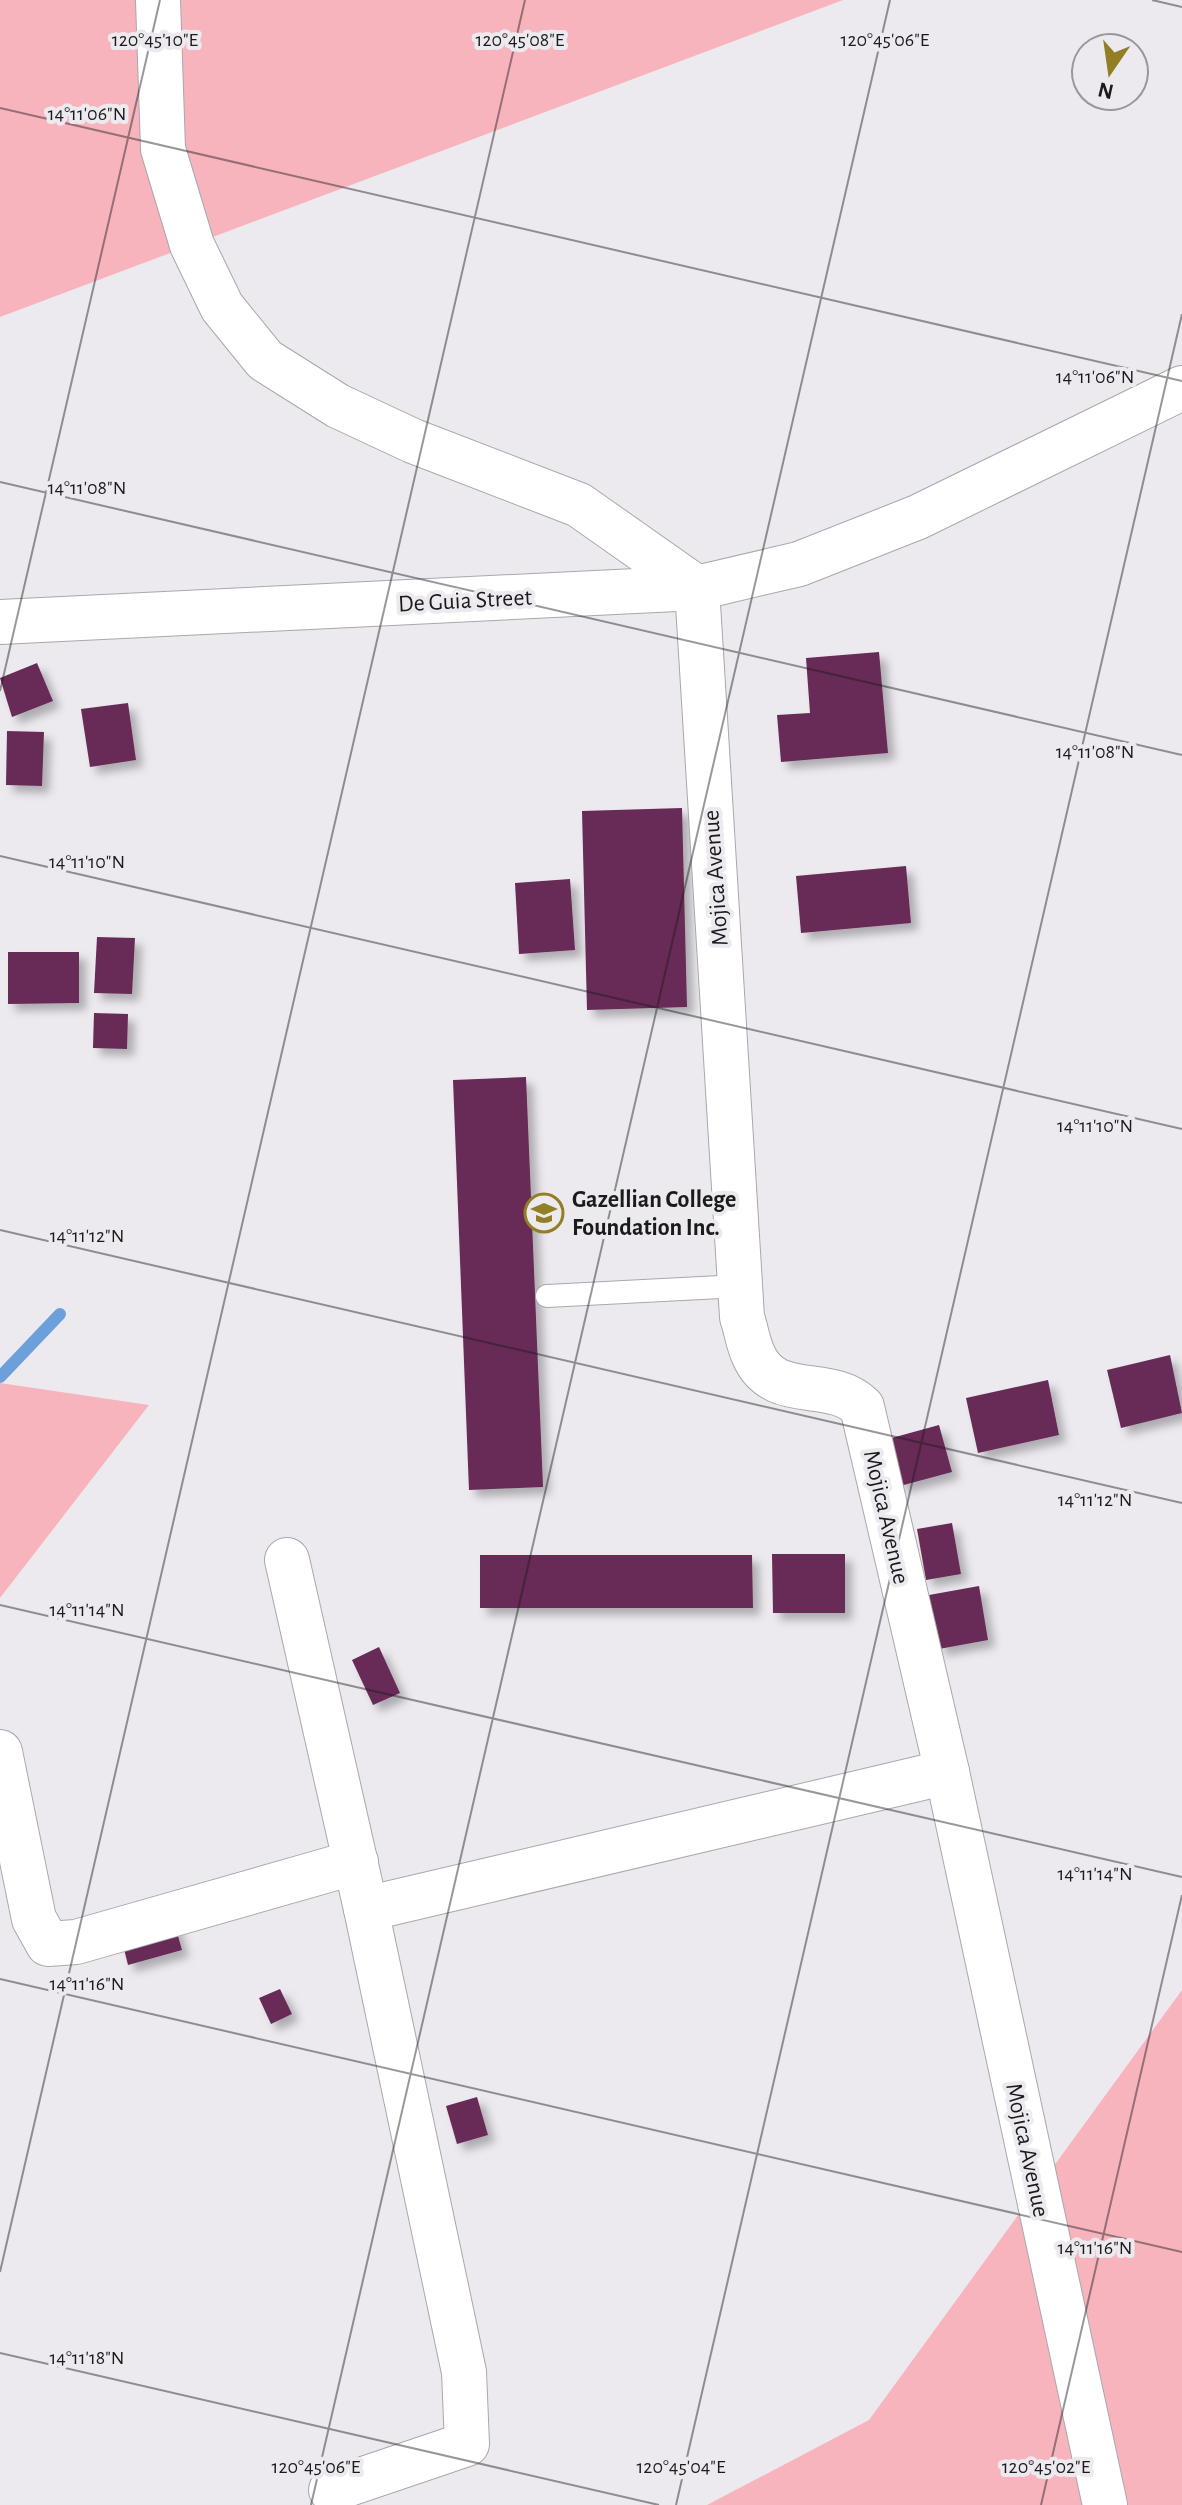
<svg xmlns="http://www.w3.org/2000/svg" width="1182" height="2505" font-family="'Alegreya Sans',sans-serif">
<defs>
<filter id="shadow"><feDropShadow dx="7" dy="7" stdDeviation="4" flood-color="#0004"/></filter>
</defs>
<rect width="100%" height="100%" fill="#eceaef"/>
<g fill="#f7b4bd">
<polygon points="0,0 843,0 0,317"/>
<polygon points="0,1383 149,1405 0,1598"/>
<polygon points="1182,1990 1182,2505 707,2505 869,2420"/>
</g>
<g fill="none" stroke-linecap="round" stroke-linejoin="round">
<polyline stroke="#6ca0db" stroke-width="12" points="0,1377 60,1314"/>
</g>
<g fill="#672a56" filter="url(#shadow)">
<polygon points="879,652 888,753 781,762 777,715 810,713 806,658"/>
<polygon points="37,663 53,701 12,717 0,678"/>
<polygon points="128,703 136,760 90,767 81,709"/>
<polygon points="7,731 44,732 42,786 6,785"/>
<polygon points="682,808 687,1007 587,1010 582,811"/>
<polygon points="906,866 911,923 801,933 796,876"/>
<polygon points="570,879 575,950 519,954 515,883"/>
<polygon points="97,937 135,938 132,994 94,993"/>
<polygon points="8,952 79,952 79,1003 8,1004"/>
<polygon points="94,1013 128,1014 127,1049 93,1048"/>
<polygon points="526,1077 543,1487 469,1490 453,1080"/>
<polygon points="1170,1355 1182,1413 1121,1428 1107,1370"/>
<polygon points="1048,1380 1059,1435 978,1453 966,1398"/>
<polygon points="939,1425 952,1472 900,1486 888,1439"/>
<polygon points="952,1523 961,1574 926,1580 917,1529"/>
<polygon points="772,1554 845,1554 845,1613 773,1613"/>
<polygon points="480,1555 752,1555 753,1608 480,1608"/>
<polygon points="979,1586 988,1640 939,1649 929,1595"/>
<polygon points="379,1647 400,1693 373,1705 352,1660"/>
<polygon points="174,1922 182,1950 128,1965 121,1937"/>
<polygon points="280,1989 292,2014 271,2024 259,1998"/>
<polygon points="477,2097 488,2135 457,2144 446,2106"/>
</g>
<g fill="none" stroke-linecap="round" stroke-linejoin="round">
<defs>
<polyline id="service" points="547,1296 740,1286"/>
<g id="minor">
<path d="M 158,0 L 163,149 L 192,245 L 222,307 L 265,360 L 338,406 L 413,441 L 579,505 L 697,588 L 742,1317 C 746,1329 748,1343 753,1354 C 774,1404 829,1375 862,1407 L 947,1772 L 1105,2505"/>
<polyline points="287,1560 366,1909 464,2372 467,2444 331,2490"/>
<polyline points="0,1752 34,1919 48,1944 76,1942 356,1862"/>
<polyline points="366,1909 947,1772"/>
</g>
<polyline id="secondary" points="0,622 697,588 799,564 918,517 1182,388"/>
</defs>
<use href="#service" stroke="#aaa7ac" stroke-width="24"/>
<use href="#minor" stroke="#aaa7ac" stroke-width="46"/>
<use href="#secondary" stroke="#aaa7ac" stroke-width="46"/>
<use href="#service" stroke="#fff" stroke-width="22"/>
<use href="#minor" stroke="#fff" stroke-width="44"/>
<use href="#secondary" stroke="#fff" stroke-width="44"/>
</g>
<path fill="none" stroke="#1b1a1c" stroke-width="2" stroke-opacity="0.45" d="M 1152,0 L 1182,7M 0,108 L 1182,381M 0,482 L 1182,755M 0,691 L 160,0M 0,856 L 1182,1129M 0,1230 L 1182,1503M 0,1605 L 1182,1877M 0,1979 L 1182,2252M 0,2272 L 525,0M 0,2353 L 659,2505M 311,2505 L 890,0M 676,2505 L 1182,314M 1041,2505 L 1182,1895"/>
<defs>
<symbol id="university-ring" viewBox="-11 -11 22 22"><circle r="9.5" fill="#eceaef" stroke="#927e25" stroke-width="1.5"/><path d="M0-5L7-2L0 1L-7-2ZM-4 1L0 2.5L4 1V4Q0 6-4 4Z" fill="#927e25"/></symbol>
</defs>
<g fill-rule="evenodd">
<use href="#university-ring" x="522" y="1191" width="44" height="44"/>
</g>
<g text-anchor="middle" stroke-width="8" stroke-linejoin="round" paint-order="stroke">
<g font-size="24" fill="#1b1a1c" stroke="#eceaef">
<text transform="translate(465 600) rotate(-3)" y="8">De Guia Street</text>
<text transform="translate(715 878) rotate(-94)" y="8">Mojica Avenue</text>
<text transform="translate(887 1517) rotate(77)" y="8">Mojica Avenue</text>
<text transform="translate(1028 2150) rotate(78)" y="8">Mojica Avenue</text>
</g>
<g font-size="24" font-weight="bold" fill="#1b1a1c" stroke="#eceaef" text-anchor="start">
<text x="572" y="1207">Gazellian College<tspan x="572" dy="28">Foundation Inc.</tspan></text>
</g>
</g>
<g font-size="20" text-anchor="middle" fill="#1b1a1c" stroke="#eceaef" stroke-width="8" stroke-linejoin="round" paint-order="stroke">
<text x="155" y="46">120°45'10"E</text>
<text x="520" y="46">120°45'08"E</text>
<text x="885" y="46">120°45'06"E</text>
<text x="87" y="120">14°11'06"N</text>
<text x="1095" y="383">14°11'06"N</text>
<text x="87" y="494">14°11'08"N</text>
<text x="1095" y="758">14°11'08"N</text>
<text x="87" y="868">14°11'10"N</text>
<text x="1095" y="1132">14°11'10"N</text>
<text x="87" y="1242">14°11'12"N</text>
<text x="1095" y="1506">14°11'12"N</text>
<text x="87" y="1616">14°11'14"N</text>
<text x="1095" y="1880">14°11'14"N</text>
<text x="87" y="1990">14°11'16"N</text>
<text x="1095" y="2254">14°11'16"N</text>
<text x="87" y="2364">14°11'18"N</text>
<text x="316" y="2473">120°45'06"E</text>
<text x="681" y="2473">120°45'04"E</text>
<text x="1046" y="2473">120°45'02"E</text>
</g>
<g transform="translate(1110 72) rotate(193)"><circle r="38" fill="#eceaef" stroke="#98979b" stroke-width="2"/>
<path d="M0-6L14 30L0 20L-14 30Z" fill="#927e25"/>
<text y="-12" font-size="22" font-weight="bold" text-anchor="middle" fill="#1b1a1c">N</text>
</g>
</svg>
